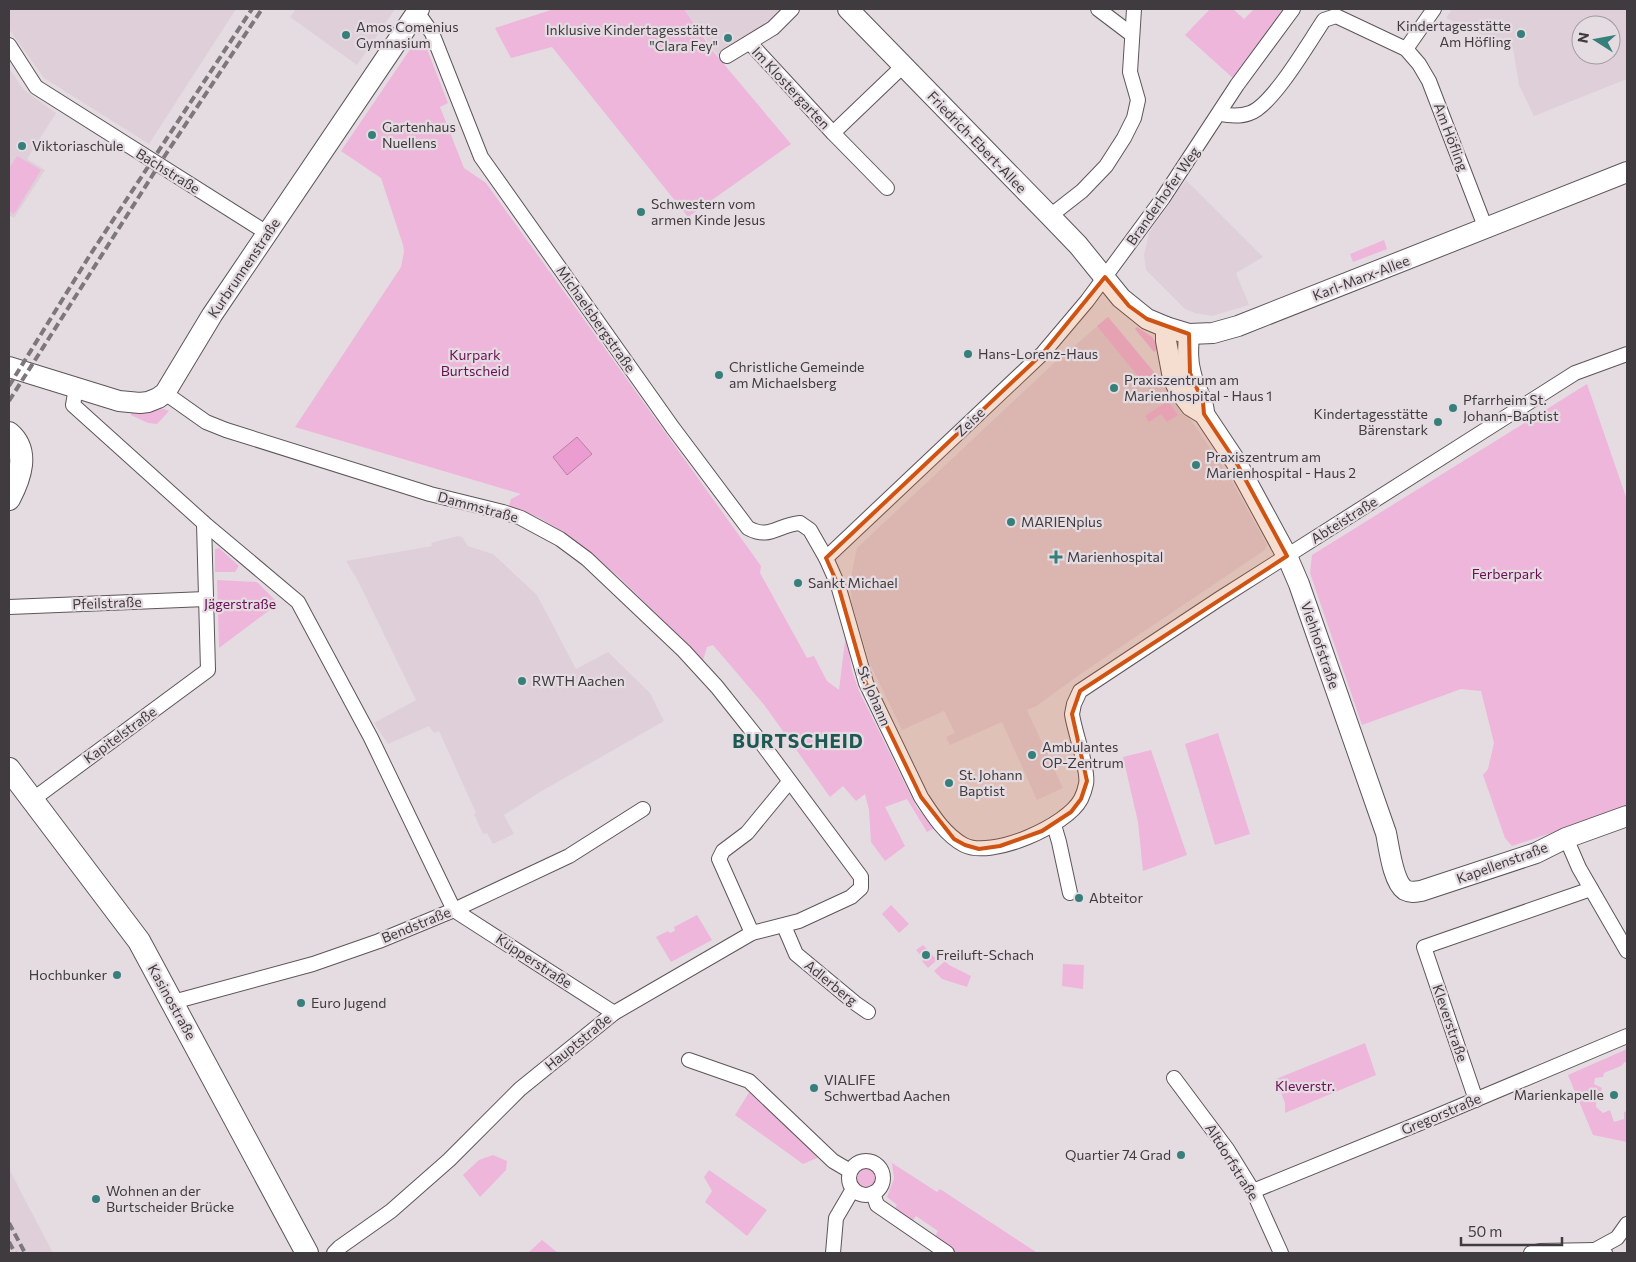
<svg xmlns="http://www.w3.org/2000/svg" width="1636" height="1262" font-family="Commissioner,sans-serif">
<rect width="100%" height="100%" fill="#e5dce2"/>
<g fill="#dfcfd9" fill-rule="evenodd">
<polygon points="12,9 236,9 149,144 44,78 9,29 9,12"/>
<polygon points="296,9 395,9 357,65 290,17"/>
<polygon points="684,9 787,9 771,26 719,57"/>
<path d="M 1452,9 L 1627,9 L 1627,79 L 1534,116 L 1519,85 L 1513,49 L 1446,18 ZM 1581,25 L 1611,25 L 1611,55 L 1581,55 Z"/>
<polygon points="9,68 24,90 56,113 27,159 45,170 14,218 9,215"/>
<polygon points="1186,180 1263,257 1236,273 1249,305 1212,316 1195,313 1185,309 1146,270 1144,255 1149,233"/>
<polygon points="1108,317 1164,384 1196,427 1230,478 1267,545 1265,550 1082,673 1035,707 1027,710 1063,788 1037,800 1002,722 950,745 946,737 955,733 944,711 902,730 870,664 852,603 851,593 852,571 857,548 1053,364"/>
<polygon points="458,536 462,537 468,546 493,554 537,595 576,669 608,652 650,693 664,721 540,792 504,815 514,834 493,844 487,833 483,834 474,814 476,813 439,731 434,733 429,726 388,744 374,723 416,700 358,581 346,561 432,546 431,543"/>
<polygon points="9,1168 22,1194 53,1253 9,1253"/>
</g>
<g fill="#edb6da">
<polygon points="554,9 684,9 712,50 791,144 688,217 552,47 511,58 495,28"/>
<polygon points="1210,9 1233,9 1244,19 1254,9 1287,9 1234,79 1185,35"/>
<polygon points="416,44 421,44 427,49 448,103 440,107 464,168 486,183 761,566 760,573 807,658 814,656 827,681 839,690 846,633 852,671 859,691 917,808 935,828 927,832 907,799 885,807 905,846 885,861 871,842 869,810 865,794 856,801 843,786 830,797 765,706 713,645 707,647 703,660 619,577 568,535 538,517 509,506 511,499 521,494 295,427 401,267 404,252 403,245 381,178 341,151 411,48"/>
<polygon points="17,156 41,170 14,214 9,211 9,169"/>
<polygon points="1384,240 1387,249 1353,262 1350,254"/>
<polygon points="1108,317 1157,376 1145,385 1097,326"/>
<polygon points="1137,327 1152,337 1160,349 1154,352 1135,329"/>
<polygon points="1587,384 1626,497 1627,497 1627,808 1512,846 1505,838 1483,775 1488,769 1494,743 1481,691 1461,689 1362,725 1310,573 1312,555"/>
<polygon points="1168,401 1178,415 1167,422 1161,414 1149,422 1145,416"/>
<polygon points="164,409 169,411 157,424 148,423 131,415 131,412"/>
<polygon points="219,548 239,566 235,572 215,572 215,549"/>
<polygon points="217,580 257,582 275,600 275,606 219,648"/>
<polygon points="1218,733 1250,834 1215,845 1185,744"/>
<polygon points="1151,750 1187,855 1143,871 1138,822 1123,757"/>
<polygon points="891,905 909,924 899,933 882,914"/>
<polygon points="697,915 712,940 671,962 656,937 668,931 670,933 675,931 674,927"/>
<polygon points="923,945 937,960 928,968 922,961 924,959 916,950"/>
<polygon points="945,961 949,965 971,976 967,987 942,979 934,971"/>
<polygon points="1063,964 1084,965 1083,989 1062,986"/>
<polygon points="1365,1043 1376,1075 1285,1113 1285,1103 1276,1079"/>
<path d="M 1627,1049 L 1627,1062 L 1625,1062 L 1621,1066 L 1604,1073 L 1603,1077 L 1595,1078 L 1594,1084 L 1602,1088 C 1600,1095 1596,1096 1596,1107 L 1603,1113 L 1610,1110 L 1614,1122 L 1624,1119 L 1624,1112 L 1627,1111 L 1627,1142 L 1593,1135 L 1568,1075 Z"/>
<polygon points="750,1091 819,1157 803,1164 735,1115"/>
<polygon points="493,1155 507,1161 506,1170 480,1197 463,1175 479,1160"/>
<polygon points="892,1163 937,1192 940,1189 1036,1252 1034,1253 950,1253 932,1241 938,1231 916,1216 909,1226 892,1213 897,1205 887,1197 894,1179"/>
<circle cx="866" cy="1179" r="12"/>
<polygon points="709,1170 767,1210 747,1236 705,1202 712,1191 704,1177"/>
<polygon points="542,1240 558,1253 528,1253"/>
</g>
<polygon fill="#eb9dd2" stroke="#b780a6" points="577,437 592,454 567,475 553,457"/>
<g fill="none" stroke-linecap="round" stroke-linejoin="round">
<defs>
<g id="street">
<polyline points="1098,9 1131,34"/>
<path d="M 417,12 L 432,33 L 481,157 L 673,428 L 748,528 C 770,540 777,525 800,523 L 810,530 L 826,558 L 838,585 L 866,683 L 921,797 C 932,814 945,835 964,845 C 991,859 1067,826 1081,799 C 1083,795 1085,789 1086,784 C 1089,771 1074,730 1072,714 L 1074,704 L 1080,691 L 1219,599 L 1575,373 L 1627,354"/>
<polyline points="750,43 833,133 887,188"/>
<polyline points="9,45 36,87 267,233"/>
<polyline points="1406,49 1434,9"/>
<polyline points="727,56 773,28 792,9"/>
<path d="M 1220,114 C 1230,116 1240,117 1250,113 C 1273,105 1309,42 1324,20 L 1336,16 L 1406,49 L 1419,64 L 1429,81 L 1486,229"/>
<polyline points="833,133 903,66"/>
<polyline points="1050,216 1082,191 1106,166 1124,138 1134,118 1138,100 1130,72 1134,9"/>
<polyline points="76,388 73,405 204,523 298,602 371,738 454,910"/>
<polyline points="165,393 206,422 226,430 430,494 503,512 521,518 560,539 587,559 684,651 717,687 760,741 861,877 861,888 851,897 799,921 752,933 614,1013 520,1089 449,1160 391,1211 340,1247 334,1253"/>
<polyline points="826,558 1043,353 1087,301 1163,198 1237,85 1293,9"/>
<polyline points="9,607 206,599"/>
<polyline points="32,800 208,670 204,523"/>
<polyline points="1054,825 1059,842 1070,893"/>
<polyline points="1566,838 1579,868 1627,951"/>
<polyline points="454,910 614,1013"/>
<polyline points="784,926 796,954 855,1003 868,1012"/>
<polyline points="752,933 719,859 723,851 747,833 789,782"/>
<polyline points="173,1002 313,964 379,941 454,910 569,856 643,809"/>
<polyline points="689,1060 749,1081 833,1161 850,1171"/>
<polyline points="1174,1078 1227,1149 1253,1191 1281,1253"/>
<polyline points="1476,1100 1424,947 1591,889"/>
<circle cx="866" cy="1178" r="17"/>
<polyline points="1253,1191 1425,1121 1627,1036"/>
<polyline points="873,1193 877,1205 947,1253"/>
<polyline points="1595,1250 1617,1238 1627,1224"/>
<polyline points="833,1253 836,1218 853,1189"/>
<polyline points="1531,1253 1540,1251 1595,1250 1605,1253"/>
</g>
<g id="secondary">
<polyline points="848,9 1050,216 1078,245 1121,298 1147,319 1166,327 1189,334 1213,333 1238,326 1627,172"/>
<path d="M 1166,327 L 1166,341 L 1173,378 L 1179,390 L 1191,406 L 1204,414 L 1236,462 L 1287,556 L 1299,584 L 1386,833 C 1389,847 1393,882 1405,890 C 1411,893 1415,892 1421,891 L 1536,853 L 1566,838 L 1627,816"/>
<path d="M 1189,334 C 1188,348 1187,361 1191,374 C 1194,388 1203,398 1204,412"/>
<polyline points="9,367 119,401 140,403 148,402 158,398 165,393 212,315 419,9"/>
</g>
<g id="primary">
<path d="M 9,433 C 30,451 20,478 9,499"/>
<polyline points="9,769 139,941 307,1253"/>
</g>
</defs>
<use href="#street" stroke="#5d555a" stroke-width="16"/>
<use href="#secondary" stroke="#5d555a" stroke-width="22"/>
<use href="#primary" stroke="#5d555a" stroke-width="24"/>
<use href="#street" stroke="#fff" stroke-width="14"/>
<use href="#secondary" stroke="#fff" stroke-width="20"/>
<use href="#primary" stroke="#fff" stroke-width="22"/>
<g stroke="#7d777b" stroke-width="4" stroke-dasharray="8 4" stroke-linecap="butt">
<polyline points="9,386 90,255 252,9"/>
<polyline points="9,401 166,154 262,9"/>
<polyline points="9,1223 25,1253"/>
<polyline points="9,1242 15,1253"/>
</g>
</g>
<path fill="#cf5414" fill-opacity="0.2" stroke="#cf5414" stroke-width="4" stroke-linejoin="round" d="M 1105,277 L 1129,306 L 1147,319 L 1189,334 L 1190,373 L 1203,402 L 1204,414 L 1236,462 L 1287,556 L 1080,691 L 1072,714 L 1087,781 L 1081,799 L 1071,812 L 1042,831 L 1000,846 L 979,849 L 965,845 L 954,839 L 921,797 L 866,683 L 838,585 L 826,558 L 1043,353 Z"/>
<g fill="#377f7a" stroke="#e5dce2" stroke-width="2">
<circle cx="1521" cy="34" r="5"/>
<circle cx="346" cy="35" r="5"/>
<circle cx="728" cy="38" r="5"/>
<circle cx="372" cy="135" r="5"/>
<circle cx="22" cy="146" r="5"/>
<circle cx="641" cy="212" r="5"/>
<circle cx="968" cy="354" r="5"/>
<circle cx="719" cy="375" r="5"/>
<circle cx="1114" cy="388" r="5"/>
<circle cx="1453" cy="408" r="5"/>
<circle cx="1438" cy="422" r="5"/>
<circle cx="1196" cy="465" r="5"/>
<circle cx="1011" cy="522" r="5"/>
<path d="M1053.5 549.5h5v5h5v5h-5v5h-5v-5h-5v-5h5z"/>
<circle cx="798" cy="583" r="5"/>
<circle cx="522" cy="681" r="5"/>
<circle cx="1032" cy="755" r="5"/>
<circle cx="949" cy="783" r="5"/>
<circle cx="1079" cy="898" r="5"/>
<circle cx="926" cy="955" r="5"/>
<circle cx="117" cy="975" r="5"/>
<circle cx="301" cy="1003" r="5"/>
<circle cx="814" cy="1088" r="5"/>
<circle cx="1614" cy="1095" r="5"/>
<circle cx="1181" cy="1155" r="5"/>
<circle cx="96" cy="1199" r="5"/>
</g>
<g text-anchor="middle" stroke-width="4.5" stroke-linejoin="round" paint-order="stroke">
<g font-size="14" fill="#3f3b3e" stroke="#e5dce2" text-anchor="start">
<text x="1511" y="31" text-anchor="end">Kindertagesstätte<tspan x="1511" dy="16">Am Höfling</tspan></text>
<text x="356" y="32">Amos Comenius<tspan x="356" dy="16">Gymnasium</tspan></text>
<text x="718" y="35" text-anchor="end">Inklusive Kindertagesstätte<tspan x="718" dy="16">"Clara Fey"</tspan></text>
<text x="382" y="132">Gartenhaus<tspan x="382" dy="16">Nuellens</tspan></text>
<text x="32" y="151">Viktoriaschule</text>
<text x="651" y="209">Schwestern vom<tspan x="651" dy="16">armen Kinde Jesus</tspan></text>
<text x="978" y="359">Hans-Lorenz-Haus</text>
<text x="729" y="372">Christliche Gemeinde<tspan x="729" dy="16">am Michaelsberg</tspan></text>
<text x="1124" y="385">Praxiszentrum am<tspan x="1124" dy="16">Marienhospital - Haus 1</tspan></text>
<text x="1463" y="405">Pfarrheim St.<tspan x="1463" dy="16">Johann-Baptist</tspan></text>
<text x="1428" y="419" text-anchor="end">Kindertagesstätte<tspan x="1428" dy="16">Bärenstark</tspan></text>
<text x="1206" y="462">Praxiszentrum am<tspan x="1206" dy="16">Marienhospital - Haus 2</tspan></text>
<text x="1021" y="527">MARIENplus</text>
<text x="1067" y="562">Marienhospital</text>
<text x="808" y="588">Sankt Michael</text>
<text x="532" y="686">RWTH Aachen</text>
<text x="1042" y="752">Ambulantes<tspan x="1042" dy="16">OP-Zentrum</tspan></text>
<text x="959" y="780">St. Johann<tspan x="959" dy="16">Baptist</tspan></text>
<text x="1089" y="903">Abteitor</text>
<text x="936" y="960">Freiluft-Schach</text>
<text x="107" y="980" text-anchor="end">Hochbunker</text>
<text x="311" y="1008">Euro Jugend</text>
<text x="824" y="1085">VIALIFE<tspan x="824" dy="16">Schwertbad Aachen</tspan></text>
<text x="1604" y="1100" text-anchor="end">Marienkapelle</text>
<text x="1171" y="1160" text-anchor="end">Quartier 74 Grad</text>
<text x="106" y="1196">Wohnen an der<tspan x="106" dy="16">Burtscheider Brücke</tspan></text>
</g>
<g font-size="14" fill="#3f3b3e" stroke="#e5dce2">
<text transform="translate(791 88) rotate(47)" y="5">Im Klostergarten</text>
<text transform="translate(1451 137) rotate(69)" y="5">Am Höfling</text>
<text transform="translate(977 142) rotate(46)" y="5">Friedrich-Ebert-Allee</text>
<text transform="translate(168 171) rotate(32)" y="5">Bachstraße</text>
<text transform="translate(1163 196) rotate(-55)" y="5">Branderhofer Weg</text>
<text transform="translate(244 268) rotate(-56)" y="5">Kurbrunnenstraße</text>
<text transform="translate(1361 278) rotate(-21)" y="5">Karl-Marx-Allee</text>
<text transform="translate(596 319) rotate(55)" y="5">Michaelsbergstraße</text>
<text transform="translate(970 422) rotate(-44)" y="5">Zeise</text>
<text transform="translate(478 507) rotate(15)" y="5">Dammstraße</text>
<text transform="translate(1344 520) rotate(-32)" y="5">Abteistraße</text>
<text transform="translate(107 603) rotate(-2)" y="5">Pfeilstraße</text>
<text transform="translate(1320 645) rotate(71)" y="5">Viehhofstraße</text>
<text transform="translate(874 696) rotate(67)" y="5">St. Johann</text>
<text transform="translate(120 735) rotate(-36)" y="5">Kapitelstraße</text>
<text transform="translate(1502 863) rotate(-20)" y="5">Kapellenstraße</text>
<text transform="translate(416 925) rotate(-22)" y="5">Bendstraße</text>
<text transform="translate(534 961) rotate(33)" y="5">Küpperstraße</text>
<text transform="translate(831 983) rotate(39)" y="5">Adlerberg</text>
<text transform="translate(172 1002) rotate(61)" y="5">Kasinostraße</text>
<text transform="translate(1450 1023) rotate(71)" y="5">Kleverstraße</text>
<text transform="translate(578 1042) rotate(-39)" y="5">Hauptstraße</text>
<text transform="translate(1441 1114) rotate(-23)" y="5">Gregorstraße</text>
<text transform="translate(1232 1162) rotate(58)" y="5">Altdorfstraße</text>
</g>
<g font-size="14" fill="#6a0f56" stroke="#e5dce2">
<text x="475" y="360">Kurpark<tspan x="475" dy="16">Burtscheid</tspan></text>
<text x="1507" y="579">Ferberpark</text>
<text x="240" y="609">Jägerstraße</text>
<text x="1305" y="1091">Kleverstr.</text>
</g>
<g font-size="19" font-weight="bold" letter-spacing="1" fill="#1d5854" stroke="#e5dce2">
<text x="798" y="748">BURTSCHEID</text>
</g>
</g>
<rect width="1636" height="1262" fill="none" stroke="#3f3b3e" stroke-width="20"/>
<g transform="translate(1596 40) rotate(281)"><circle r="24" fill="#e5dce2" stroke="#a39ca0"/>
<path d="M0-4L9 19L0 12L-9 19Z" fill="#377f7a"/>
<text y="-8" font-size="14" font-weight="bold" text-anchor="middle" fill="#3f3b3e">N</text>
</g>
<path d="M1461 1237v8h101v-8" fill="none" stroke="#3f3b3e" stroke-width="2.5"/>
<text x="1468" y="1237" font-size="15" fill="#3f3b3e" stroke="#e5dce2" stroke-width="4" paint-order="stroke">50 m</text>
</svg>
